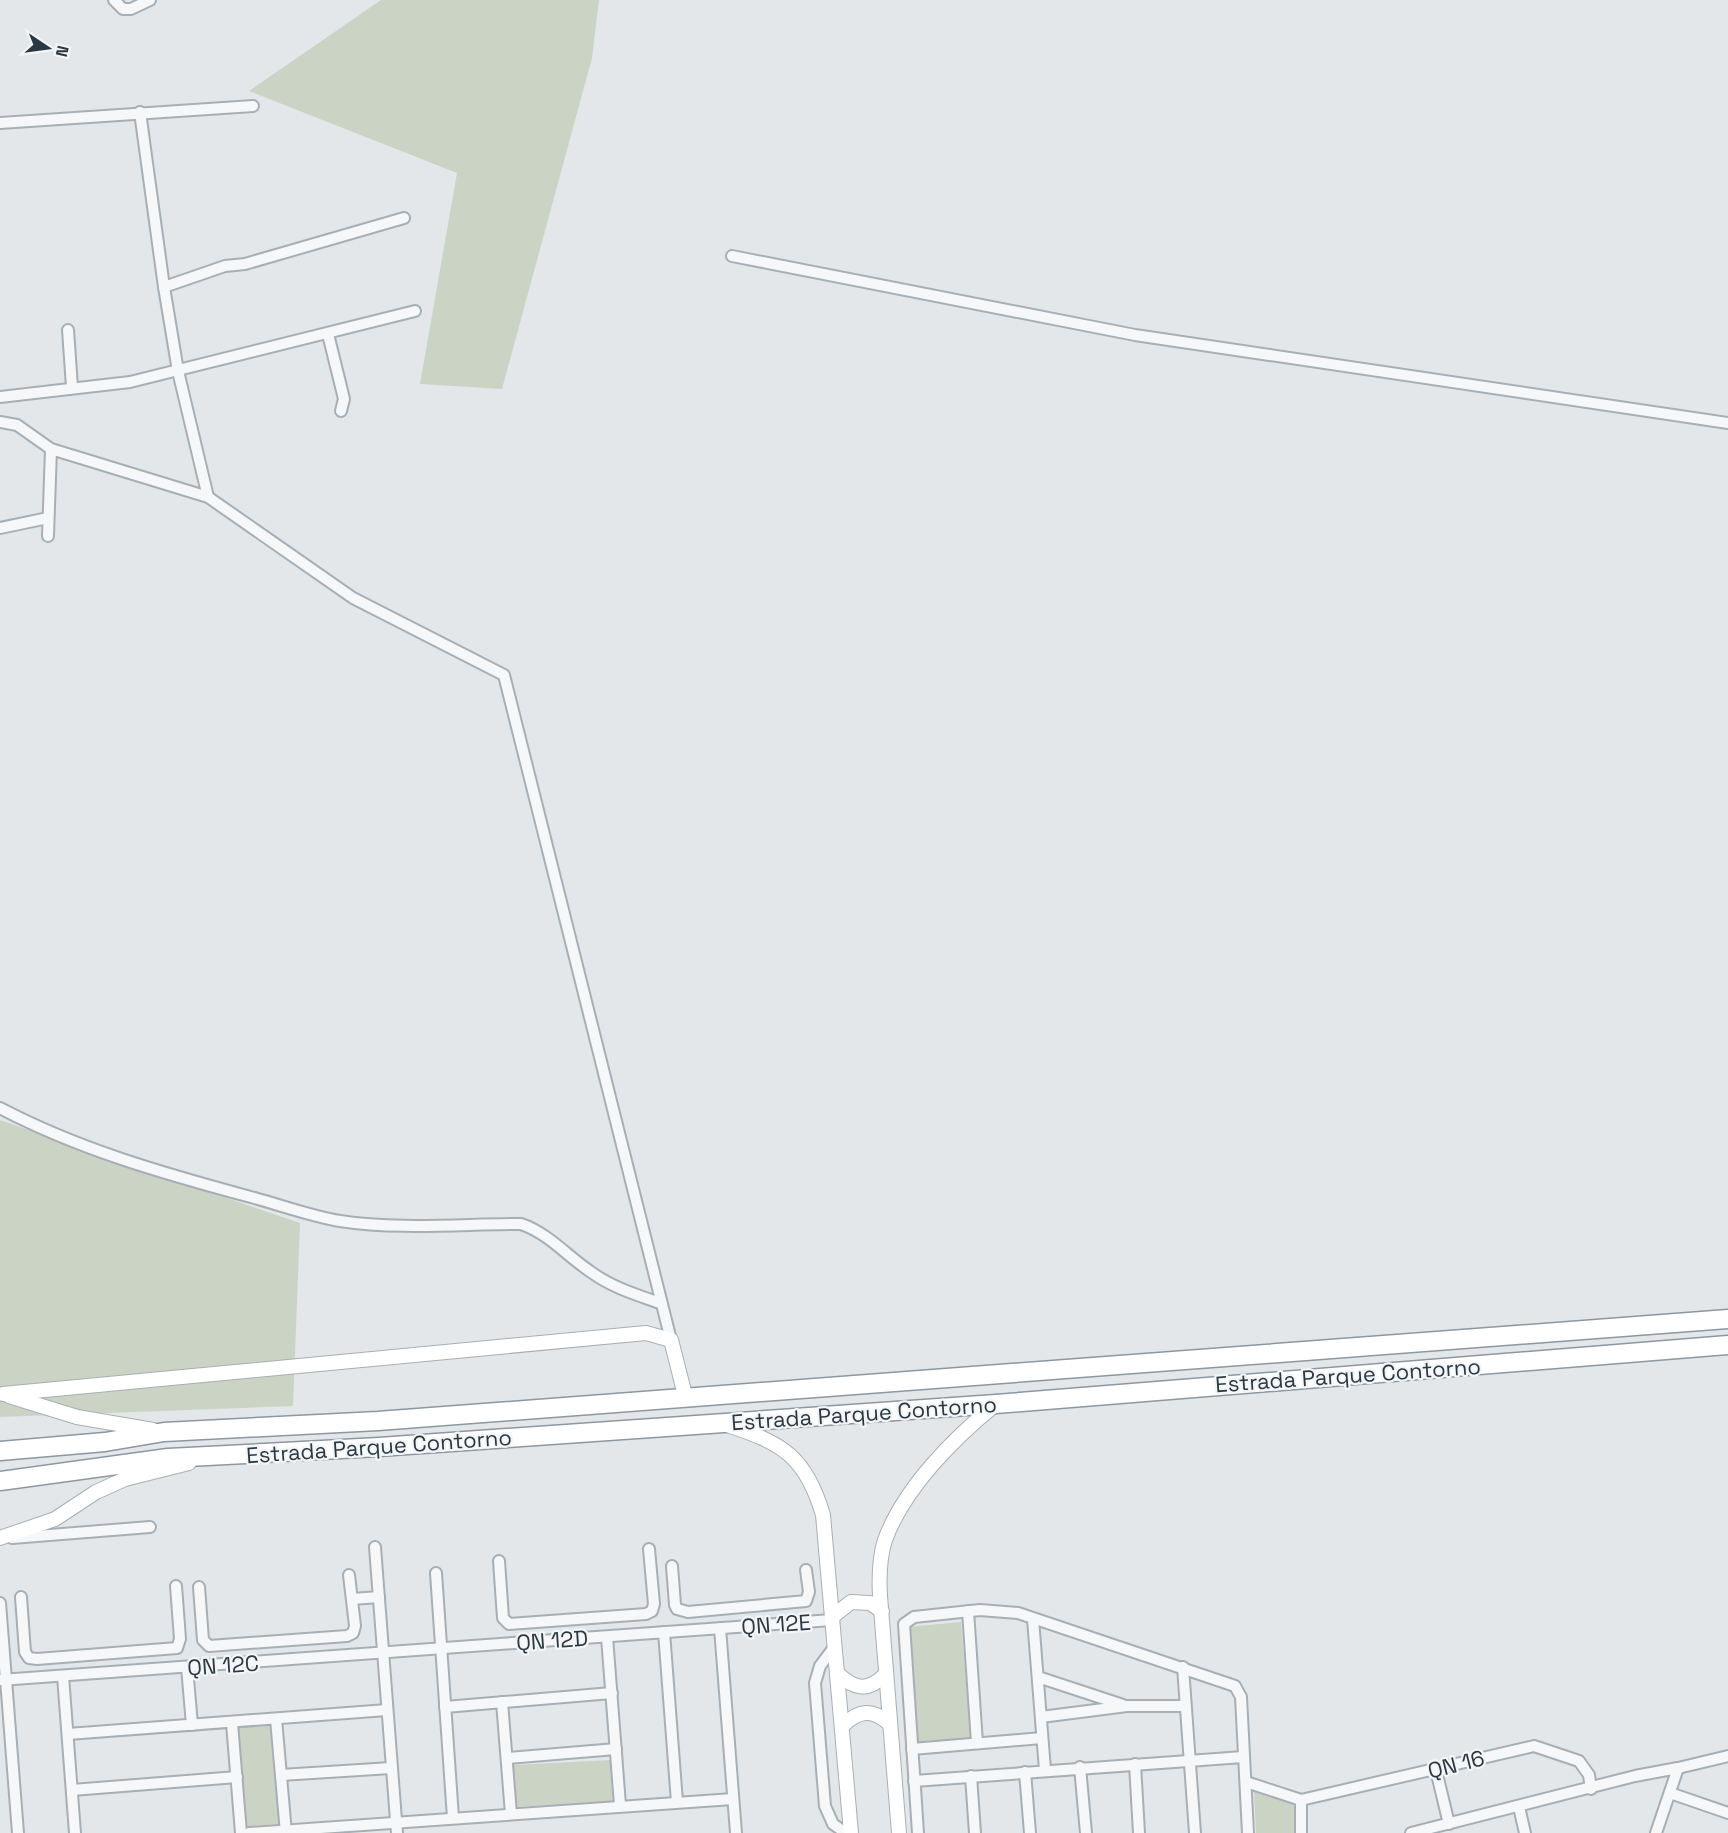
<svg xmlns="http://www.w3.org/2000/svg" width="1728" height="1833" font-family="'Space Grotesk',sans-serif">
<rect width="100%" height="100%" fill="#e3e7ea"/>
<g fill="#cbd3c5">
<polygon points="381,0 599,0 592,58 502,389 420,384 457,173 249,91"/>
<polygon points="0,1120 300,1223 293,1406 0,1417"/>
<polygon points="961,1622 971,1739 917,1744 907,1627"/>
<polygon points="271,1725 279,1824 243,1827 235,1728"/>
<polygon points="610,1760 613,1801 515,1807 513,1765"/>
<polygon points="1254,1791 1297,1805 1295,1833 1256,1833"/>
</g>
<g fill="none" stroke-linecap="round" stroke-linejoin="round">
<defs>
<g id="street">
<polyline points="114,0 123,9 131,9 150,0"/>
<polyline points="140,112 164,287 178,371 208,497"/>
<polyline points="0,123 253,106"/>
<polyline points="732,256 1135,335 1728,423"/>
<polyline points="164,287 225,266 245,264 404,218"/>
<polyline points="68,330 72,387"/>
<polyline points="328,334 344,399 341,411"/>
<polyline points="0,397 130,382 415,311"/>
<polyline points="0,422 17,425 51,449 208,497 353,598 504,675 671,1340"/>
<polyline points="0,528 48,518"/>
<polyline points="48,536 51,449"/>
<path d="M 0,1108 C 78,1149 162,1173 247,1196 C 278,1204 309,1216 340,1221 C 399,1230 462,1224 521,1224 C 548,1233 567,1256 591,1272 C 611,1287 637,1295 660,1303"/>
<polyline points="12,1538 150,1527"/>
<polyline points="375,1547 397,1833"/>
<polyline points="499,1561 503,1618 509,1624 646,1614 652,1611 654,1604 649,1549"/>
<polyline points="672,1566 675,1605 677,1609 688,1612 806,1601 809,1592 806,1570"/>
<polyline points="436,1573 453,1818"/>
<polyline points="199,1587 203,1640 209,1646 347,1636 353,1633 355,1626 349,1575"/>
<polyline points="21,1597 25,1652 29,1658 37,1659 177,1648 180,1639 176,1586"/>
<polyline points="352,1599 379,1597"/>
<polyline points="0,1603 18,1833"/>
<polyline points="968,1611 977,1743"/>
<polyline points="1033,1619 1045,1770"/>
<polyline points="720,1628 736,1833"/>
<polyline points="664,1632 677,1802"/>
<polyline points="607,1637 620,1805"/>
<polyline points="835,1646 820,1666 815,1683 825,1806 833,1824 846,1833"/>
<polyline points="187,1667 192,1725"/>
<polyline points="1183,1667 1195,1833"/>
<polyline points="63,1676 75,1833"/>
<polyline points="1038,1677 1123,1705"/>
<polyline points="0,1680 832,1620"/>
<polyline points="502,1702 511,1814"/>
<polyline points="445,1707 612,1693"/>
<polyline points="1041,1717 1127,1706 1185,1706"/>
<polyline points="276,1719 286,1833"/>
<polyline points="232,1723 241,1833"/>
<polyline points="68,1734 387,1710"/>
<polyline points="912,1749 1042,1738"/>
<polyline points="507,1758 616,1749"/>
<polyline points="1135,1764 1139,1833"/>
<polyline points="1080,1767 1086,1833"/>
<polyline points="1678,1768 1728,1756"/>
<polyline points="1436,1770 1449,1824"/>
<polyline points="1025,1772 1030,1833"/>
<polyline points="281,1775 391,1768"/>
<polyline points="971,1776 975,1833"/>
<polyline points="914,1781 1243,1757"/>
<polyline points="1246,1782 1301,1800"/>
<polyline points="72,1790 237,1777"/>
<polyline points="1670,1793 1728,1813"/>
<polyline points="1301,1800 1534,1746 1579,1761 1589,1775 1591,1789"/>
<polyline points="1519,1807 1525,1833"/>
<polyline points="249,1833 733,1799"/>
<polyline points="918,1833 904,1624 914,1617 980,1610 1018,1613 1235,1686 1241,1697 1248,1833"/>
<polyline points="1301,1833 1301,1800"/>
<polyline points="1411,1833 1635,1776 1678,1768 1656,1833"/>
</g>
<g id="secondary">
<polyline points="3,1394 646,1333 671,1340 686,1399"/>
<polyline points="9,1396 77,1417 153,1430"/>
<path d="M 727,1425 C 783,1443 806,1457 823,1515 L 851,1833"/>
<polyline points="0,1538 55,1519 96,1492 125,1479 189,1463"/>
<polyline points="832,1617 851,1602 870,1603 882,1611"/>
<path d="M 837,1673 C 855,1690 868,1692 886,1674"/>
<path d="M 842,1726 C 859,1710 872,1708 890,1724"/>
<path d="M 899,1833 L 880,1596 C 879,1577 879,1558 885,1540 C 904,1488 954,1438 996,1404"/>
</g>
<g id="highway">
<polyline points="0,1451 105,1442 164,1432 378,1421 1728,1319"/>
<polyline points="0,1481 168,1458 379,1447 996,1404 1728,1345"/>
</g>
</defs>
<use href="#street" stroke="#a8afb4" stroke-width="14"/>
<use href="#secondary" stroke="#a8afb4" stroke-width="16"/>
<use href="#highway" stroke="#8c97a0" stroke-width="21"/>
<use href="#street" stroke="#f6f7f9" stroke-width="10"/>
<use href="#secondary" stroke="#fff" stroke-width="14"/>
<use href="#highway" stroke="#fff" stroke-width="18"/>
</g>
<g text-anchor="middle" stroke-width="4.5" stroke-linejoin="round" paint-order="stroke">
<g font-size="22" fill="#2c3841" stroke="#f3f6f8">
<text transform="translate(1348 1375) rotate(-4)" y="8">Estrada Parque Contorno</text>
<text transform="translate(864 1413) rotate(-4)" y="8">Estrada Parque Contorno</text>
<text transform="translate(379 1446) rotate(-4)" y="8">Estrada Parque Contorno</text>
<text transform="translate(776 1624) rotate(-4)" y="8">QN 12E</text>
<text transform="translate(552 1640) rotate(-4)" y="8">QN 12D</text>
<text transform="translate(223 1665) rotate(-4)" y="8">QN 12C</text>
<text transform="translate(1456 1764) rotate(-14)" y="8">QN 16</text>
</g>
</g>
<g transform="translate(48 48) rotate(103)" stroke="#f3f6f8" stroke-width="4.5" paint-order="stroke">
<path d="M0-4.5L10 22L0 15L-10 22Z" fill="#2c3841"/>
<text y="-9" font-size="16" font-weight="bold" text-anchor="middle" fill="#2c3841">N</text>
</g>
</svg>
